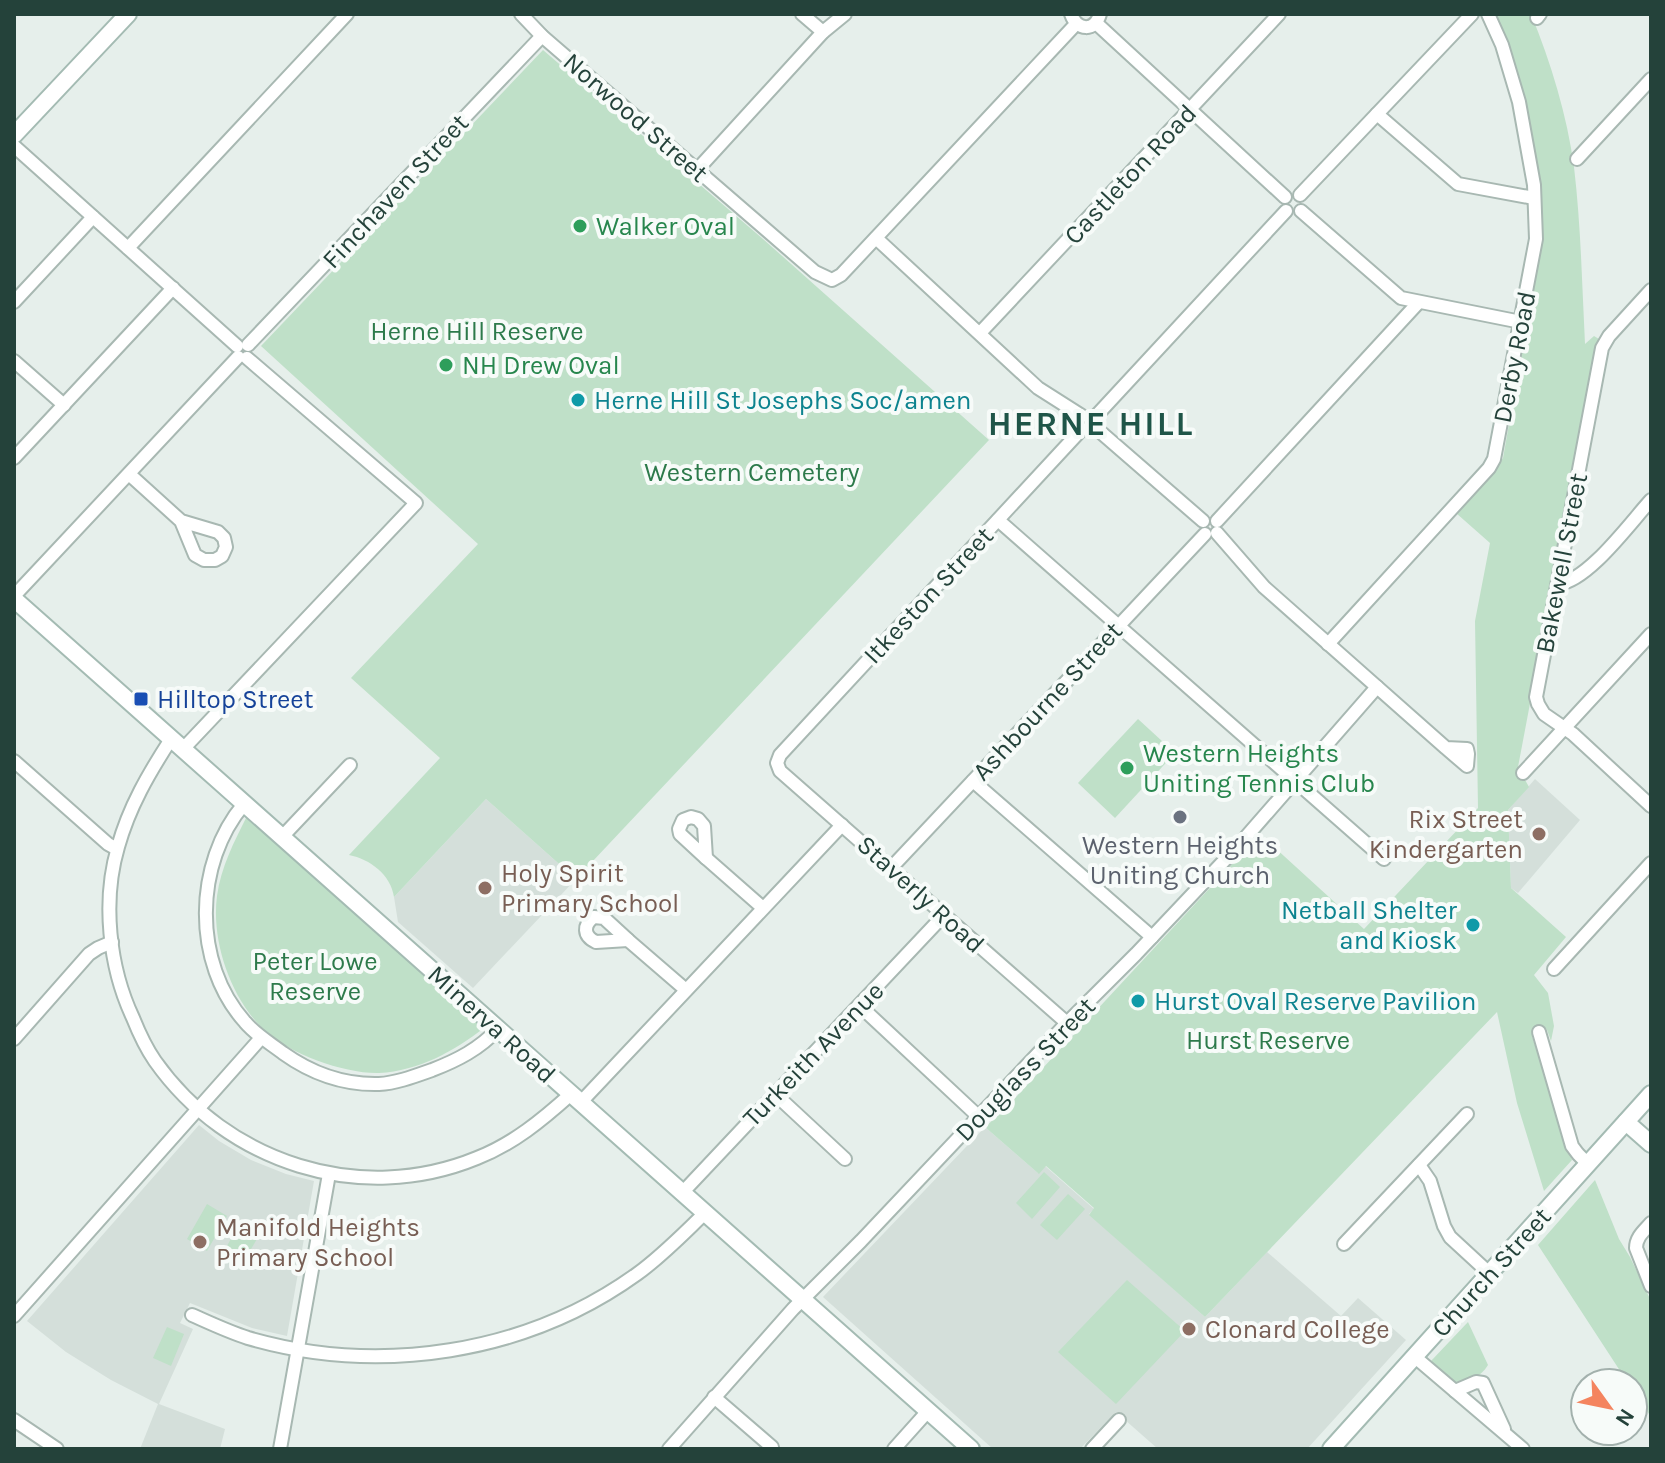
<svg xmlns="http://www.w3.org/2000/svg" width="1665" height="1463" font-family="Karla,sans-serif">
<rect width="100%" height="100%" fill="#e6efeb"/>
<g fill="#d4dfda">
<polygon points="1535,779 1580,820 1518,893 1511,888 1508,810"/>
<polygon points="486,799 576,879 473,988 398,922 394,897"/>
<polygon points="199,1125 219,1141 251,1160 286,1174 314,1181 287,1336 252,1328 190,1303 180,1323 193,1329 159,1404 225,1429 220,1449 140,1449 158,1404 111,1380 66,1352 27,1321"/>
<polygon points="985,1127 1038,1173 1045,1166 1094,1209 1089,1214 1205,1317 1267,1252 1341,1316 1358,1298 1406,1340 1307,1449 1158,1449 1116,1412 1080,1449 993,1449 823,1297"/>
</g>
<g fill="#bfe0c8">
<path d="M 1493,14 L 1531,14 C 1551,63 1567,115 1574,167 C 1581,226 1582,285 1585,344 L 1594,336 L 1599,339 L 1518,767 L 1529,787 L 1508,810 L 1511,888 L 1566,937 L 1534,975 L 1548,993 L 1554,1026 L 1551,1041 L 1547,1030 L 1543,1026 L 1535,1028 L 1532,1036 L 1572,1160 L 1544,1191 L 1517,1103 L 1497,1012 L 1205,1317 L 1089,1215 L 1094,1208 L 1046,1166 L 1039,1174 L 985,1127 L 1002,1112 L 1260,834 L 1364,929 L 1478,808 L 1475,621 L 1490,543 L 1456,513 L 1503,458 L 1542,239 L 1539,183 Z"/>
<path d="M 543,50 L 763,239 L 989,440 L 576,879 L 486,799 L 394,897 C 391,875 370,859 349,855 L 440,758 L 351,678 L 478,544 L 261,346 Z"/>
<polygon points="1138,719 1175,753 1115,818 1078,783"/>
<path d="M 247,816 L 484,1028 C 454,1051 419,1071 379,1073 C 345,1074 290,1054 265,1031 C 231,999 211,942 217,896 C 221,867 234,842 247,816 Z"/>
<polygon points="1044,1172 1060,1187 1032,1219 1016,1203"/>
<polygon points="1595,1180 1619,1239 1630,1257 1651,1301 1651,1417 1633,1390 1633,1383 1628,1383 1538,1245"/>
<polygon points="1068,1194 1085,1209 1057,1240 1040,1225"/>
<polygon points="207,1204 227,1216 207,1251 187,1239"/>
<polygon points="240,1223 260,1234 239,1269 220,1258"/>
<polygon points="1127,1280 1185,1331 1116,1404 1058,1352"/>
<path d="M 1468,1322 L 1488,1365 C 1481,1377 1468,1382 1454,1382 L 1431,1361 Z"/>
<polygon points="167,1327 184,1334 171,1366 153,1358"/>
</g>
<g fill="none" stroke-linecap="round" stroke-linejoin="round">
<defs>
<g id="street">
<polyline points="521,14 542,36 815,272 832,280 841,275 1076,24"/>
<polyline points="802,14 823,32"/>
<path d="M 1071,14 C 1077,31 1095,32 1100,14"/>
<polyline points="1537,18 1540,14"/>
<polyline points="1096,23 1285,197"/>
<polyline points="1377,114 1458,184 1534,198"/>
<polyline points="14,146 237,346"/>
<polyline points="1577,159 1651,79"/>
<polyline points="697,170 823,32 845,14"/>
<polyline points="1300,195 1472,14"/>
<polyline points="1301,211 1401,298 1521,322"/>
<polyline points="876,238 1038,388 1082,416"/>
<polyline points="128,248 347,14"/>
<polyline points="1651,290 1609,336 1602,348 1536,697 1538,704 1544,714 1573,734 1651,806"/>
<polyline points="14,302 93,217"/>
<polyline points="980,333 1279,14"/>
<polyline points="248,345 542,36"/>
<polyline points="14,361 64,405"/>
<polyline points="1097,415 1286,211"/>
<polyline points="1097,429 1203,521"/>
<polyline points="14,458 173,288"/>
<polyline points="129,474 181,521 218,532 224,538 226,547 222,556 215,560 204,560 195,555 181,521"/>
<polyline points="998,520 1384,859"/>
<polyline points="1217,521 1418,303"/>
<polyline points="1217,533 1264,587 1446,748 1467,749 1468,754 1467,766 1446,748"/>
<path d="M 1558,584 C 1588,581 1630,523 1651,500"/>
<polyline points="14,596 238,357"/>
<polyline points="1328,644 1489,468 1494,459 1536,239 1534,185 1519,102 1502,45 1488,14"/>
<path d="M 171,739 C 149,773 129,807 118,847 C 102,901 109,967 133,1018 C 139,1033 146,1048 155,1061 C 227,1163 360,1206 477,1158 C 513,1144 542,1120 571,1094"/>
<polyline points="183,749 416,503 247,358"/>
<polyline points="14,761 108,844 117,849"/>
<polyline points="1523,773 1651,634"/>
<polyline points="973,781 1152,937"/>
<path d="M 244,804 C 194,863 192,963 245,1022 C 256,1035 270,1043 283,1053 C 311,1073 344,1085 379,1084 C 397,1083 415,1076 432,1070 C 458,1060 479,1049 498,1029"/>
<polygon points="691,817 698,819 704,826 706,858 680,834 679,829 683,820"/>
<polyline points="282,837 350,765"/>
<polyline points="706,858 763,908"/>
<polyline points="891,868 1205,534"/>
<path d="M 594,917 L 604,918 L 628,940 L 596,942 C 583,936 583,925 594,917 Z"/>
<polyline points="628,940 686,990"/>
<polyline points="1554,969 1651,863"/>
<polyline points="860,1006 979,1117"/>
<polyline points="1067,1023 780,771 777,763 780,755 1082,429"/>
<polyline points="1539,1032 1572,1146 1578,1154 1588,1164"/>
<polyline points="14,1039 89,954 98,948 112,942"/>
<polyline points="775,1094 845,1159"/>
<polyline points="581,1102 842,825"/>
<polyline points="1419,1165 1430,1181 1444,1226 1450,1237 1489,1273"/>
<polyline points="682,1193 944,915"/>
<path d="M 1651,1223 C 1644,1231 1636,1237 1636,1248 L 1651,1286"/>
<polyline points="1344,1244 1467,1114"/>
<path d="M 192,1315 C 210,1323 229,1332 248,1338 C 379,1376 526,1354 637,1274 C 662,1256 683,1234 705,1213"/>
<polyline points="14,1316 261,1038"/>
<polyline points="1415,1357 1523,1449"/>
<polyline points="1455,1391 1476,1382 1483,1383 1504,1429"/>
<polyline points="714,1397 772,1447"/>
<polyline points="14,1420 57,1449"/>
<polyline points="280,1449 329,1174"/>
<polyline points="669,1449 793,1309 861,1241 1067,1023 1136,954 1239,845 1377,687"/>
<polyline points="894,1449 928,1411"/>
<polyline points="1092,1449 1119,1420"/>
</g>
<g id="secondary">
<polyline points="14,135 128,14"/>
<polyline points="14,599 971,1449"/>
<polyline points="1626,1122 1651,1144"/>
<polyline points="1331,1449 1651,1094"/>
</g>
</defs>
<use href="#street" stroke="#a8b8b2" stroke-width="16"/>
<use href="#secondary" stroke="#a4bbb3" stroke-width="20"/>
<use href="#street" stroke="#fff" stroke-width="12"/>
<use href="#secondary" stroke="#fff" stroke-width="16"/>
</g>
<g fill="#2e9e5b" stroke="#f7fbf9" stroke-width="3">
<circle cx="580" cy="226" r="8"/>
<circle cx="446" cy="365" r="8"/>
<circle cx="1127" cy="768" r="8"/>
</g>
<g fill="#0f9aa8" stroke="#f7fbf9" stroke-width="3">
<circle cx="578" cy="400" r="8"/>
<circle cx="1473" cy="925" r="8"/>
<circle cx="1138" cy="1001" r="8"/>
</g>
<rect fill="#1a4fb4" stroke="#f7fbf9" stroke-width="3" x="133" y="691" width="16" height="16" rx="4"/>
<circle fill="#6b7280" stroke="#f7fbf9" stroke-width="3" cx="1180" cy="817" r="8"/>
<g fill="#8d6e63" stroke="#f7fbf9" stroke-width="3">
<circle cx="1539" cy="834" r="8"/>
<circle cx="485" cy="888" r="8"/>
<circle cx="200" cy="1242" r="8"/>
<circle cx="1189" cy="1329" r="8"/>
</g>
<g text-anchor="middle" stroke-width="8" stroke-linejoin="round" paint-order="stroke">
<g font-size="26" fill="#24423a" stroke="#f7fbf9">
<text transform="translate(636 117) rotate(41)" y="9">Norwood Street</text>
<text transform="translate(1130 174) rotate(-47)" y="9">Castleton Road</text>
<text transform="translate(395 191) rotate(-47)" y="9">Finchaven Street</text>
<text transform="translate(1514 357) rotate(-79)" y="9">Derby Road</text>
<text transform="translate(1561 563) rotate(-79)" y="9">Bakewell Street</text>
<text transform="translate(928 595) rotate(-47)" y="9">Itkeston Street</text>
<text transform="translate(1047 701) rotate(-47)" y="9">Ashbourne Street</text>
<text transform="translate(921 894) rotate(42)" y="9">Staverly Road</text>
<text transform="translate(492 1024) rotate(42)" y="9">Minerva Road</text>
<text transform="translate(813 1054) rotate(-46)" y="9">Turkeith Avenue</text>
<text transform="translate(1025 1069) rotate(-46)" y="9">Douglass Street</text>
<text transform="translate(1491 1272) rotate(-48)" y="9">Church Street</text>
</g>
<g font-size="26" fill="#27864d" stroke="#f7fbf9" text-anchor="start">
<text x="596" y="235">Walker Oval</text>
<text x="462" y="374">NH Drew Oval</text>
<text x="1143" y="762">Western Heights<tspan x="1143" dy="30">Uniting Tennis Club</tspan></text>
</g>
<g font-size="26" fill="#2d7a4b" stroke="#f7fbf9">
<text x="477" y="340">Herne Hill Reserve</text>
<text x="752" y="481">Western Cemetery</text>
<text x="315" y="970">Peter Lowe<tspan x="315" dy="30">Reserve</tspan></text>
<text x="1268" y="1049">Hurst Reserve</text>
</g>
<g font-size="26" fill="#0d838f" stroke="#f7fbf9" text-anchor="start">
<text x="594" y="409">Herne Hill St Josephs Soc/amen</text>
<text x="1457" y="919" text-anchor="end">Netball Shelter<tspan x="1457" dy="30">and Kiosk</tspan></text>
<text x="1154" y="1010">Hurst Oval Reserve Pavilion</text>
</g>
<g font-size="26" fill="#164399" stroke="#f7fbf9" text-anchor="start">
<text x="157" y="708">Hilltop Street</text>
</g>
<g font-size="26" fill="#785e54" stroke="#f7fbf9" text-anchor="start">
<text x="1523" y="828" text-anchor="end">Rix Street<tspan x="1523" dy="30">Kindergarten</tspan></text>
<text x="501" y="882">Holy Spirit<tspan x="501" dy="30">Primary School</tspan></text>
<text x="216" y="1236">Manifold Heights<tspan x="216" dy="30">Primary School</tspan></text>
<text x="1205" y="1338">Clonard College</text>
</g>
<g font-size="26" fill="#5b616d" stroke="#f7fbf9">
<text x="1180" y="854">Western Heights<tspan x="1180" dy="30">Uniting Church</tspan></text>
</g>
<g font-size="34" font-weight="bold" letter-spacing="2" fill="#1f5548" stroke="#f7fbf9">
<text x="1091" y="435">HERNE HILL</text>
</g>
</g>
<rect width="1665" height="1463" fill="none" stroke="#24423a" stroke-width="32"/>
<g transform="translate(1609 1407) rotate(123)"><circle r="38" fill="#f7fbf9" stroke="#a3b1ad" stroke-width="2"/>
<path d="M0-6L14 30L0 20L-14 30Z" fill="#f4845f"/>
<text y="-12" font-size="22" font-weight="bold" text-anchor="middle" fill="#24423a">N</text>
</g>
</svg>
